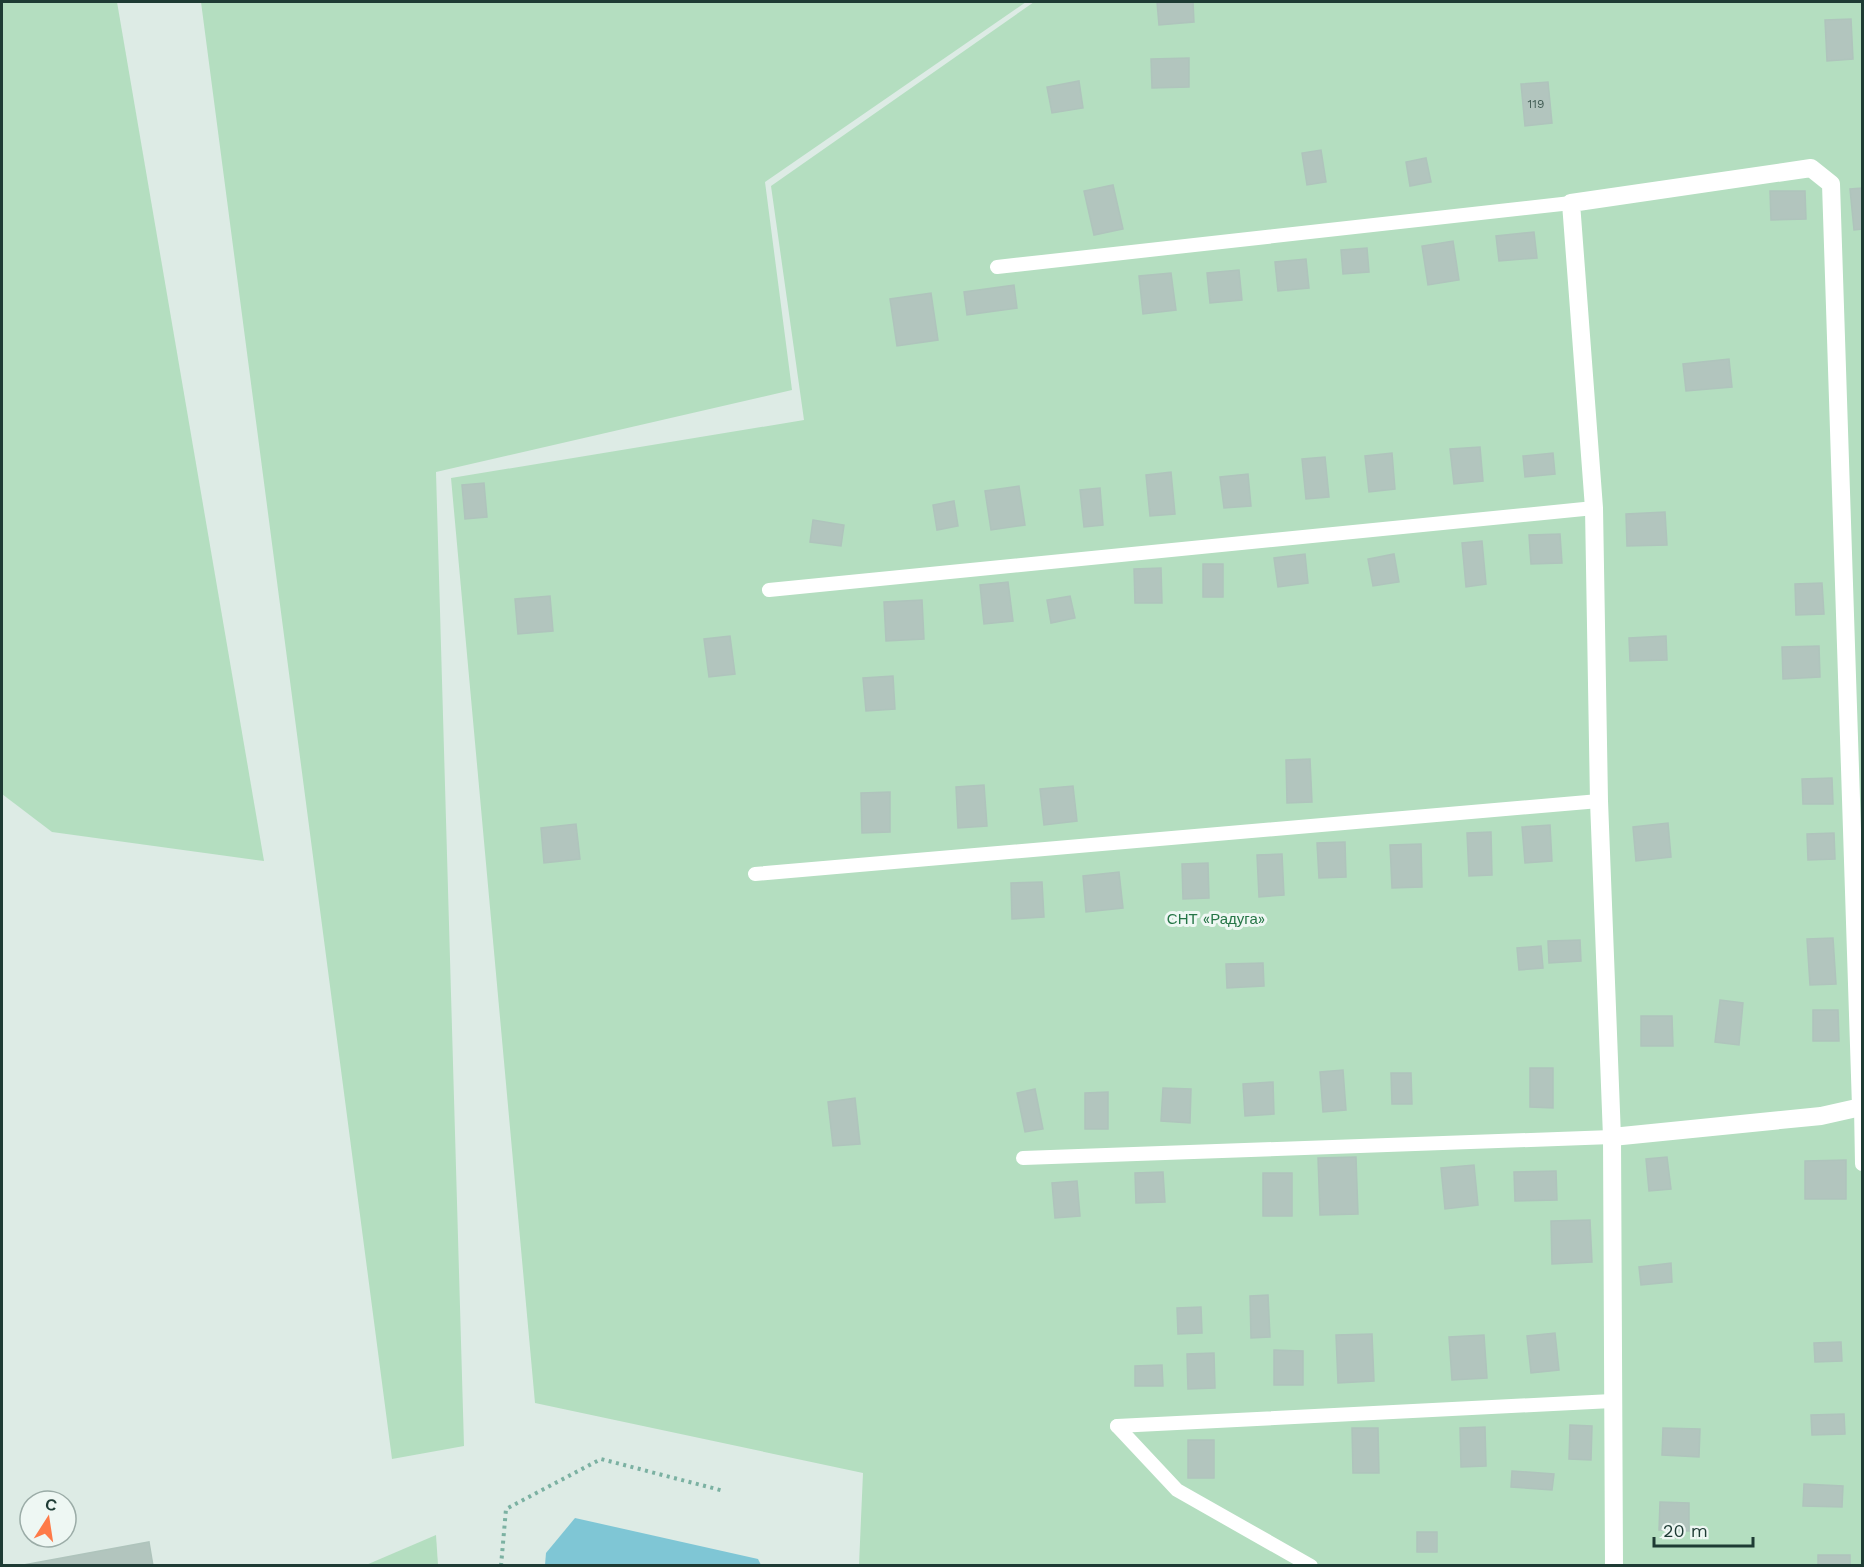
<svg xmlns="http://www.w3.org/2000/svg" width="1864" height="1567" font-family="'Work Sans',sans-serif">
<rect width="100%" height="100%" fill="#ddebe5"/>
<g fill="#b4dec0">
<polygon points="2,2 117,2 264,861 52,832 2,794"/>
<polygon points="201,2 1026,2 765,182 792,390 436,472 464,1446 392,1459"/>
<polygon points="1034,2 1862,3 1862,1565 859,1565 863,1473 535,1403 451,478 804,420 771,186"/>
<polygon points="436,1535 438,1565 366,1565"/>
</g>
<polygon fill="#7fc6d5" points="575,1518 758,1559 761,1565 545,1565 546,1553"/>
<g fill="#b2c5be" stroke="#afc4bc" stroke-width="1.5">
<polygon points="1157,2 1193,2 1194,22 1159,25"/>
<polygon points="1851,19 1853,59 1827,61 1825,20"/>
<polygon points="1189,58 1189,87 1152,88 1151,59"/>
<polygon points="1079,81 1083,108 1052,113 1047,87"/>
<polygon points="1548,82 1552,123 1525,126 1521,84"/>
<polygon points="1321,150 1326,182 1307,185 1302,153"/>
<polygon points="1426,158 1431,182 1410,186 1406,162"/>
<polygon points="1113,185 1123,229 1094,235 1084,191"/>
<polygon points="1862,188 1862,229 1854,230 1850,189"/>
<polygon points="1770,191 1805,191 1806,219 1771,220"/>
<polygon points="1534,232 1537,258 1499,261 1496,236"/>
<polygon points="1453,241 1459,280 1428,285 1422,246"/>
<polygon points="1367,248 1369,272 1343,274 1341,250"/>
<polygon points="1306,259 1309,288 1278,291 1275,262"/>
<polygon points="1239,270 1242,300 1210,303 1207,273"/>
<polygon points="1171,273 1176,310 1143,314 1139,276"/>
<polygon points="1014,285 1017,308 967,315 964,292"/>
<polygon points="931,293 938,340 897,346 890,299"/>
<polygon points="1729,359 1732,387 1686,391 1683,364"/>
<polygon points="1480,447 1483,481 1454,484 1450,449"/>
<polygon points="1392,453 1395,489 1369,492 1365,456"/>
<polygon points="1553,453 1555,474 1525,477 1523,456"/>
<polygon points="1325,457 1329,497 1306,499 1302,459"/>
<polygon points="1171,472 1175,514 1150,516 1146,475"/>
<polygon points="1248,474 1251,506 1224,508 1220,477"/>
<polygon points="484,483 487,517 465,519 462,485"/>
<polygon points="1019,486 1025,525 991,530 985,491"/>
<polygon points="1100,488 1103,525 1084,527 1080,490"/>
<polygon points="954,501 958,526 937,530 933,505"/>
<polygon points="1665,512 1667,545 1627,546 1626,514"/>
<polygon points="813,520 844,525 841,546 810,542"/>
<polygon points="1560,534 1562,563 1531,564 1529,535"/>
<polygon points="1482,541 1486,584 1466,587 1462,543"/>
<polygon points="1305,554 1308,583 1278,587 1274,558"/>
<polygon points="1394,554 1399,582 1373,586 1368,559"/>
<rect x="1203" y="564" width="20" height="33"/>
<polygon points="1161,568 1162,603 1135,603 1134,569"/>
<polygon points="1008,582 1013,621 984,624 980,585"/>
<polygon points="1822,583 1824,614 1796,615 1795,584"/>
<polygon points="550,596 553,631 518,634 515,599"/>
<polygon points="1070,596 1075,618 1051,623 1047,600"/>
<polygon points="922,600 924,639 886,641 884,602"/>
<polygon points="730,636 735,674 709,677 704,639"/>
<polygon points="1666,636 1667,660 1630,661 1629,638"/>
<polygon points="1819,646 1820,677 1783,679 1782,647"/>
<polygon points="893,676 895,709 866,711 863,678"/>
<polygon points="1310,759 1312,802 1287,803 1286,760"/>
<polygon points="1832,778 1833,804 1803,804 1802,779"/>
<polygon points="984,785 987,826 958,828 956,787"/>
<polygon points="1073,786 1077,821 1044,825 1040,789"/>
<polygon points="890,792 890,832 862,833 861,793"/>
<polygon points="1668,823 1671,857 1636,861 1633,827"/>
<polygon points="576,824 580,859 544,863 541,828"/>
<polygon points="1550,825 1552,861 1525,863 1522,827"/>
<polygon points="1491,832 1492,875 1469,876 1467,833"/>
<polygon points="1834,833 1835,859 1808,860 1807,834"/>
<polygon points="1345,842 1346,877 1319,878 1317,843"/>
<polygon points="1421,844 1422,887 1392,888 1390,845"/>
<polygon points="1282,854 1284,895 1259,897 1257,855"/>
<polygon points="1208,863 1209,898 1183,899 1182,864"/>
<polygon points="1119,872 1123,908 1086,912 1083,876"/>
<polygon points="1042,882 1044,917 1012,919 1011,883"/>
<polygon points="1833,938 1836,984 1810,985 1807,939"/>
<polygon points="1580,940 1581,961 1549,963 1548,941"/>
<polygon points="1541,946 1543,968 1519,970 1517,948"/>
<polygon points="1263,963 1264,986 1227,988 1226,964"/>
<polygon points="1720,1000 1743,1003 1739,1045 1715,1042"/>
<polygon points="1813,1010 1838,1010 1839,1041 1813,1041"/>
<polygon points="1641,1016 1672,1016 1673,1046 1641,1046"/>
<polygon points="1530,1068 1553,1068 1553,1108 1530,1107"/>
<polygon points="1343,1070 1346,1110 1323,1112 1320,1072"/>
<polygon points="1391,1073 1411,1073 1412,1104 1392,1104"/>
<polygon points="1273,1082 1274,1114 1245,1116 1243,1084"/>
<polygon points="1163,1088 1191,1089 1190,1123 1161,1121"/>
<polygon points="1035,1089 1043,1129 1025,1132 1017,1093"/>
<polygon points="1108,1092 1108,1129 1085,1129 1085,1093"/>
<polygon points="855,1098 860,1144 833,1146 828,1102"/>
<polygon points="1356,1157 1358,1214 1320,1215 1318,1158"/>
<polygon points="1667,1157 1671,1189 1649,1191 1646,1159"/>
<polygon points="1846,1160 1846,1199 1805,1199 1805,1161"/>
<polygon points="1474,1165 1478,1205 1445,1209 1441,1168"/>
<polygon points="1556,1171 1557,1200 1515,1201 1514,1172"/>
<polygon points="1163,1172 1165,1202 1136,1203 1135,1173"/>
<rect x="1263" y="1173" width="29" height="43"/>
<polygon points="1077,1181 1080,1216 1055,1218 1052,1183"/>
<polygon points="1590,1220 1592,1262 1552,1264 1551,1221"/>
<polygon points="1671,1263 1672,1282 1641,1285 1639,1267"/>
<polygon points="1268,1295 1270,1337 1251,1338 1250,1296"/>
<polygon points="1201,1307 1202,1333 1178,1334 1177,1308"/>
<polygon points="1555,1333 1559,1370 1531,1373 1527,1336"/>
<polygon points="1372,1334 1374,1381 1338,1383 1336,1335"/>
<polygon points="1484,1335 1487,1378 1452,1380 1449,1337"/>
<polygon points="1841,1342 1842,1361 1815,1362 1814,1343"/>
<polygon points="1274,1350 1303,1351 1303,1385 1274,1385"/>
<polygon points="1214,1353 1215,1388 1188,1389 1187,1354"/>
<polygon points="1162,1365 1163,1386 1135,1386 1135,1366"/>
<polygon points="1844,1414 1845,1434 1812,1435 1811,1415"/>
<polygon points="1570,1425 1592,1426 1591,1460 1569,1459"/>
<polygon points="1485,1427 1486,1466 1461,1467 1460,1428"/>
<polygon points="1352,1428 1378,1428 1379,1473 1353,1473"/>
<polygon points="1663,1428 1700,1429 1699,1457 1662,1455"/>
<rect x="1188" y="1440" width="26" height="38"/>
<polygon points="1512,1471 1554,1474 1552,1490 1511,1487"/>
<polygon points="1804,1484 1843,1486 1842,1507 1803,1506"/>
<polygon points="1660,1502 1689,1503 1689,1531 1659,1530"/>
<rect x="1417" y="1532" width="20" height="20"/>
<polygon points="149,1542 153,1566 18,1566"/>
<rect x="1818" y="1555" width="32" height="11"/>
</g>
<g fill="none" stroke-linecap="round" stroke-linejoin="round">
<polyline stroke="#7bb1a2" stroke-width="4" stroke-dasharray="3 4.5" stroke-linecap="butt" points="501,1566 506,1509 601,1459 724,1491"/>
<g stroke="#fff" stroke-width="14">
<polyline points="997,267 1571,203"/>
<polyline points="769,590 1594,508"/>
<polyline points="755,874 1599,801"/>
<polyline points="1861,1107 1862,1164"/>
<polyline points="1023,1158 1612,1137"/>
<polyline points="1117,1426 1612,1401"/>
<polyline points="1117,1426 1177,1490 1311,1566"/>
</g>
<polyline stroke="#fff" stroke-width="18" points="1612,1137 1821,1116 1861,1107 1831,184 1811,168 1571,203 1594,508 1599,801 1612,1137 1614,1566"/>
</g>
<g text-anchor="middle" stroke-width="6" stroke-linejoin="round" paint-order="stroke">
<g font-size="12" fill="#435e56">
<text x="1536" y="108">119</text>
</g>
<g font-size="15" fill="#257546" stroke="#eef7f3">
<text x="1216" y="924">СНТ «Радуга»</text>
</g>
</g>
<rect width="1864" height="1567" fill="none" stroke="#1e3b34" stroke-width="6"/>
<g transform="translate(48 1519) rotate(12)"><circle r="28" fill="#eef7f3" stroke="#9baca7" stroke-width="1.5"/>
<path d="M0-4.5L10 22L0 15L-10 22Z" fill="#fe7a48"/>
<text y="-9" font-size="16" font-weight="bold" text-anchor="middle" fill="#1e3b34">С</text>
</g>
<path d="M1654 1537v9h99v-9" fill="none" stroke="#1e3b34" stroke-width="3"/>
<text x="1663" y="1537" font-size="18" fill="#1e3b34" stroke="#eef7f3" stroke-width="4.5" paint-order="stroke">20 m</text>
</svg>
